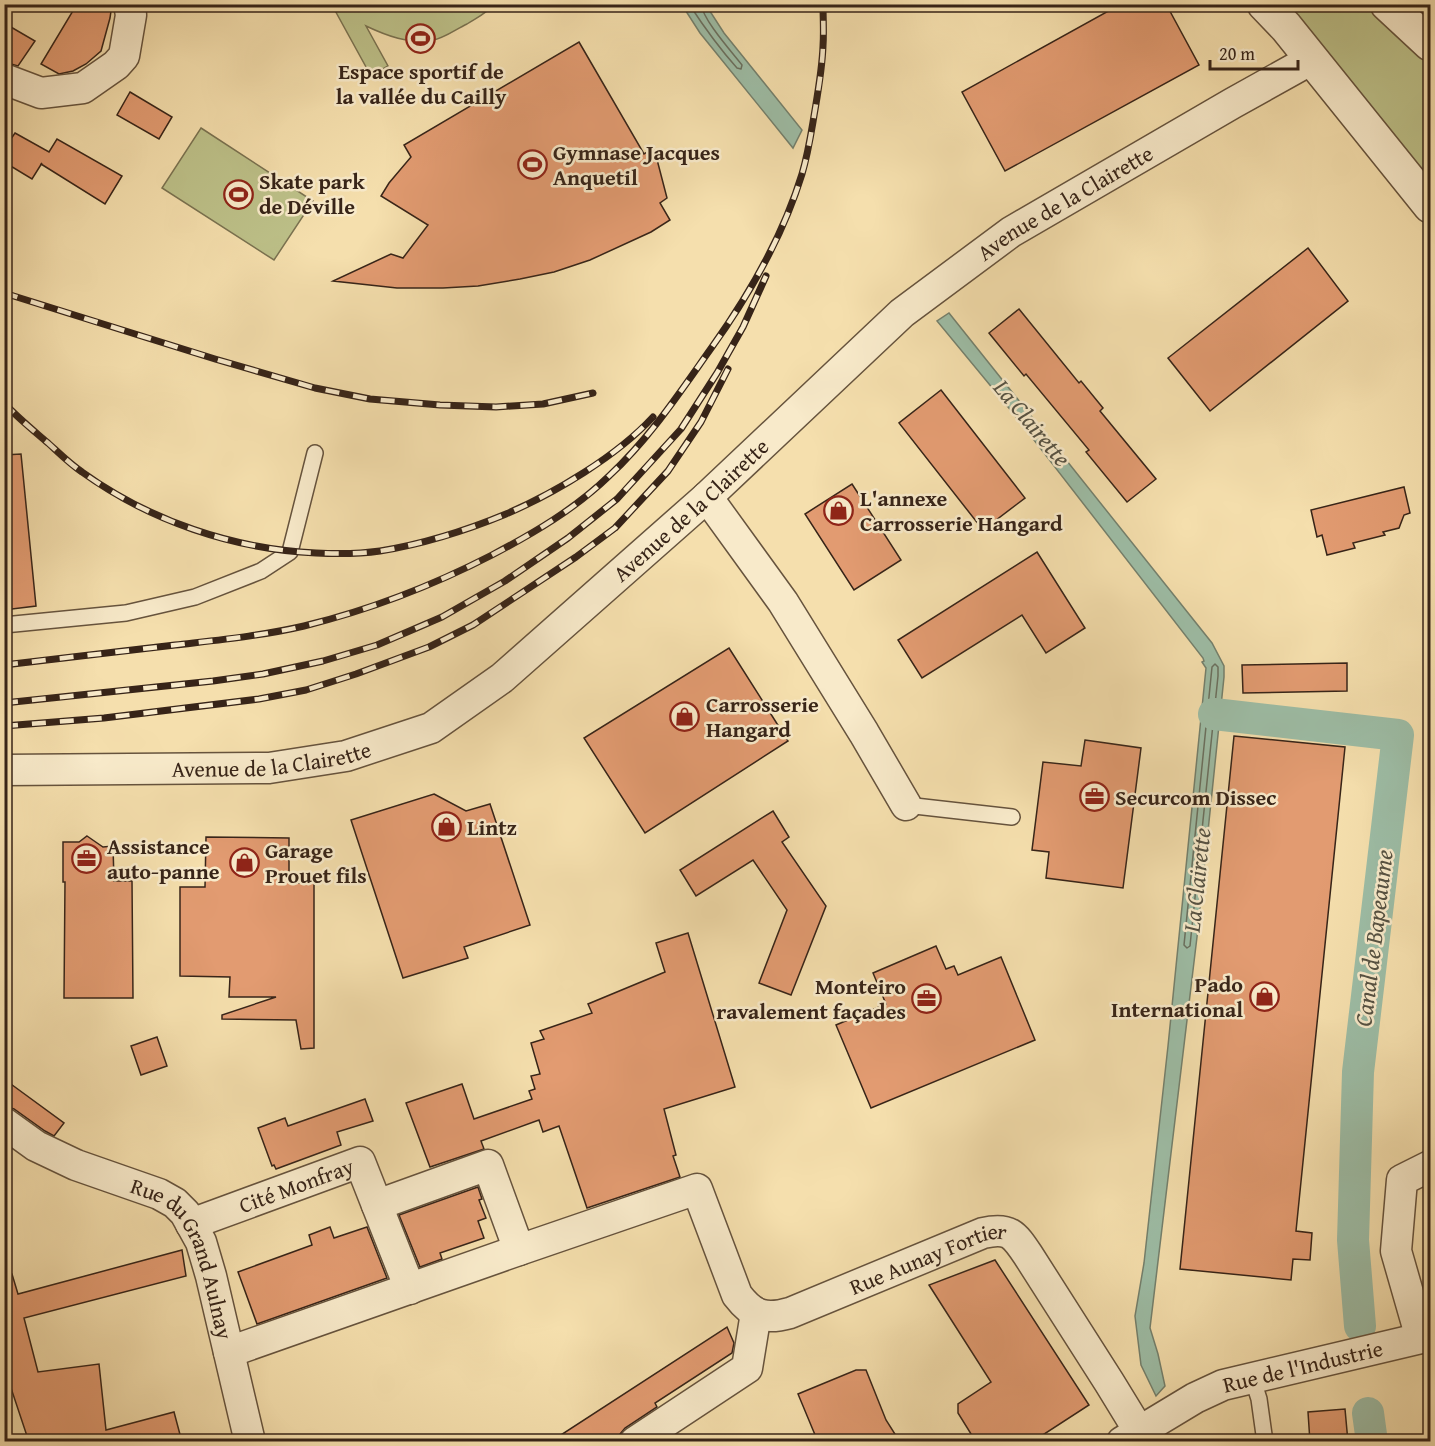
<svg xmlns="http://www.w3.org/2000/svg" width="1435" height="1446" font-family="'Gentium Book Plus',serif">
<rect width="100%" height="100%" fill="#f5dfad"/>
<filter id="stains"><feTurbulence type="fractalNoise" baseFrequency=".00333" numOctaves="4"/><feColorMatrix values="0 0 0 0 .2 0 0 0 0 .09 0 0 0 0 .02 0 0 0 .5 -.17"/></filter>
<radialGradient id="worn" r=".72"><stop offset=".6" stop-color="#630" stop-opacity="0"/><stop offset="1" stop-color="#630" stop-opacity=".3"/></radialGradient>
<g fill="#bdc189" stroke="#7a7250" stroke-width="1.5">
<path d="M 332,5 L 493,5 C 486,14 476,18 467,24 C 456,29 445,38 433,40 C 410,45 385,35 366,26 L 388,66 L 371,76 Z"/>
<polygon points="1265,5 1430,5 1430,201"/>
<polygon points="201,128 313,201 274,260 162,188"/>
</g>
<g fill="#9dbda6" stroke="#74806d" stroke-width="1.5">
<polygon points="682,5 706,5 724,33 802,130 793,148 700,33"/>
<polygon points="949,313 1212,643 1224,666 1224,677 1197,937 1150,1328 1158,1354 1165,1386 1156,1396 1141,1365 1135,1316 1144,1263 1168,1046 1206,668 1202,662 1204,661 1203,658 1013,413 937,321"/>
</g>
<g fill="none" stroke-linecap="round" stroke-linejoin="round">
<g stroke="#6a705f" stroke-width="1.5">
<path d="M 689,4 C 704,27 719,48 737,68 L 741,69 L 742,65 C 731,51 703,20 701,4"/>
<polygon points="1215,664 1218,667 1218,676 1191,936 1190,946 1187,948 1184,945 1212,667"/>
</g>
<g stroke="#9dbda6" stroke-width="32">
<polyline points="1214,714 1398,735 1358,1072 1353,1240 1360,1326"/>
<polyline points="1368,1413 1372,1442"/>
</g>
</g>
<g fill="#e29b71" stroke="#372418" stroke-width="1.5">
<polygon points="77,4 112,4 110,18 101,51 86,64 73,71 59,74 41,64"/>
<polygon points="1121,4 1166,4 1199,65 1005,171 962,92"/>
<polygon points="4,23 35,41 18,66 4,62"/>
<polygon points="579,42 644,154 654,148 667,198 660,203 670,220 651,232 590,260 554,272 520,279 478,286 443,288 397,288 333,281 391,254 403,258 428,225 381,196 389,183 411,157 404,145"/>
<polygon points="130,92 172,117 159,139 117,115"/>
<polygon points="15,133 49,152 57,139 122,176 105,204 41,164 42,163 32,179 4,162 4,149"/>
<polygon points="1308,248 1348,301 1210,411 1168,358"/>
<polygon points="1019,309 1079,383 1081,381 1103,408 1100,411 1156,479 1127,502 1086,452 1089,450 1026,374 1024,376 989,333"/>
<polygon points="941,390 1025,498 983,530 899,423"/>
<polygon points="21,454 36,606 4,610 4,455"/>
<polygon points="852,484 901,560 854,590 805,514"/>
<polygon points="1404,487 1410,513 1404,515 1399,528 1383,532 1385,535 1353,543 1355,548 1327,555 1322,535 1317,537 1311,510"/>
<polygon points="1037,552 1085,628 1046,653 1022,615 922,678 898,640"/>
<polygon points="729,648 788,741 645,833 584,738"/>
<polygon points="1347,663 1347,691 1243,693 1242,665"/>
<polygon points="1234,736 1345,747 1296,1231 1312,1233 1310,1260 1293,1259 1291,1280 1180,1269"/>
<polygon points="1085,740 1141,748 1123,888 1046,878 1049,852 1032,850 1043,762 1081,766"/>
<polygon points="434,794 466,811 490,804 530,925 464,947 468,958 403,978 351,820"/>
<polygon points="773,811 789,837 782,842 826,906 791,995 759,983 787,910 753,860 696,896 680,870"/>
<polygon points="87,836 103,847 113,846 114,881 132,881 133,998 64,998 65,882 63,882 63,842 79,842"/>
<polygon points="206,837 289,838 289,883 314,883 314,1048 301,1049 296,1020 222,1019 222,1015 276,997 229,997 230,977 180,976 180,887 205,887"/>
<polygon points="688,933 735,1087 664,1109 676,1155 673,1156 680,1177 587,1208 559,1126 543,1132 539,1120 481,1141 484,1149 430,1167 406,1103 462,1084 474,1119 532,1099 529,1091 535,1089 531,1076 540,1074 531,1043 544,1039 540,1031 592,1013 588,1004 665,972 656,943"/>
<polygon points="936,946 946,969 954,966 958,975 1001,957 1035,1040 871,1108 836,1025 886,1004 873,973"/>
<polygon points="157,1037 167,1066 141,1075 131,1046"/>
<polygon points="4,1079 64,1123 54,1136 45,1131 14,1109 4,1106"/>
<polygon points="365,1099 373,1121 337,1132 341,1145 276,1169 274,1165 272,1166 258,1128 285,1118 288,1126"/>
<polygon points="478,1187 482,1199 479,1200 486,1218 478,1221 484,1238 440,1253 442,1259 420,1267 399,1215"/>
<polygon points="330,1227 334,1238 367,1227 387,1278 257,1324 238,1272 312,1245 309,1235"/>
<polygon points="182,1250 186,1276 24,1318 38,1372 99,1364 106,1430 174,1412 182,1442 29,1442 11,1388 4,1389 4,1275 12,1274 18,1294"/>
<polygon points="995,1260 1089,1405 1032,1442 976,1442 958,1413 958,1404 991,1382 929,1285"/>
<polygon points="727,1327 734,1343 732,1353 655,1403 657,1407 625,1428 620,1434 618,1442 550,1442"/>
<polygon points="856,1370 866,1370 886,1420 900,1442 818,1442 798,1394"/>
<polygon points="1345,1409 1348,1442 1310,1442 1308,1412"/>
</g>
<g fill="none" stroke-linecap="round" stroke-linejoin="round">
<defs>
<g id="service">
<polyline points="4,625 126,613 195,597 261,571 290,552 315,453"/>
<polyline points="906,805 1012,817"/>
<polyline points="1252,1377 1259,1399 1265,1442"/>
</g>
<g id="minor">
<polyline points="4,79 41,93 83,88 116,65 124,56 131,15 129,4"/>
<polyline points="707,497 783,602 864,733 906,805"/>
<path id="s1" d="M 4,770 L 269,768 L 346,756 L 431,728 L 502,678 L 707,497 L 902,313 L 1011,232 L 1233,103 L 1312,59"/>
<path id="s2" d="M 4,1123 L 36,1146 L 76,1165 L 159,1194 L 175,1203 L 185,1213 L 201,1242 L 211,1276 L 250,1442"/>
<polyline points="377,1205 488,1165 519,1250"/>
<path id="s3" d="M 191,1224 L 360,1162 L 410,1289"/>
<polyline points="1421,1338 1396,1251 1402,1180 1430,1166"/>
<path id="s4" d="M 229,1352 L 519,1250 L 697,1189 L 737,1295 C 753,1316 765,1320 790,1313 L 983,1233 C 1009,1227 1014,1234 1028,1255 L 1109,1382 L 1139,1431"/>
<polyline points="635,1442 747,1368 756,1313"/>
<path id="s5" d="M 1122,1442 L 1195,1398 L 1223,1385 L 1430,1336"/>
</g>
<g id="tertiary">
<polyline points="1264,4 1286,27 1430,206"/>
<polyline points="1387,4 1430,44"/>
</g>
</defs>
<use href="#service" stroke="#66533d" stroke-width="18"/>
<use href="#minor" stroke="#66533d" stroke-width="33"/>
<use href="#tertiary" stroke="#66533d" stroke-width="36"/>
<use href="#service" stroke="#f8eaca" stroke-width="15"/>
<use href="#minor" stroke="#f8eaca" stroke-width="30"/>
<use href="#tertiary" stroke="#f8eaca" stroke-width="33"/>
<defs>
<g id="rail">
<polyline points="4,293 215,359 315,388 370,399 440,405 496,407 543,404 593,393"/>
<path d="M 4,403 C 18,418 33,430 48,443 C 59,453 70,464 82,472 C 150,521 233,549 316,553 C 337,554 359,554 380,551 C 423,544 465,531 506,514 C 555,493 617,456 653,417"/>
<path d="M 4,665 C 61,658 118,652 175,645 C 218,640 261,636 304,626 C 369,610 432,586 492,555 C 534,533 575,509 609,476 C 650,438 680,392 712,347 C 749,295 783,236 802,174 C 807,157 810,140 813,122 C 817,97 822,72 823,46 C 824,32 823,18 823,4"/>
<polyline points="4,703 213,681 263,674 323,661 377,645 442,617 505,581 568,538 617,499 681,429 717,373 743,327 766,276"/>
<polyline points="4,726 104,718 259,699 306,690 356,674 429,647 473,625 576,557 615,528 668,471 701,422 728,369"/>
</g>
</defs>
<use href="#rail" stroke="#372418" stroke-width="7"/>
<use href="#rail" stroke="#f8eaca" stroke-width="4.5" stroke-dasharray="14" stroke-linecap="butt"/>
</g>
<defs>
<symbol id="stadium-ring" viewBox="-11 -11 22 22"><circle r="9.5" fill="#f8eaca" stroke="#8f2418" stroke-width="1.5"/><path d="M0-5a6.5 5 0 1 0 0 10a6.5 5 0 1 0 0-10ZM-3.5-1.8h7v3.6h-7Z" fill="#8f2418"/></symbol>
<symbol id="shop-ring" viewBox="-11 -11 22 22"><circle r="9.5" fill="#f8eaca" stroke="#8f2418" stroke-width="1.5"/><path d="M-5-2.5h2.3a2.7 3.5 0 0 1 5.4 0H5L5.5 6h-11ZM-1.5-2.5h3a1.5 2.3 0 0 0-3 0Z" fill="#8f2418"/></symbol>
<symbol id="office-ring" viewBox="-11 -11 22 22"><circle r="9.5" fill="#f8eaca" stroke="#8f2418" stroke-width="1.5"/><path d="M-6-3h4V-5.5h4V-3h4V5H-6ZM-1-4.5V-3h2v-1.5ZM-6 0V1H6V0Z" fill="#8f2418"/></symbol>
</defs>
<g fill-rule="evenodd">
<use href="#stadium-ring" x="404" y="22" width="33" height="33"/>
<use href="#stadium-ring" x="516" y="148" width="33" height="33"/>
<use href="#stadium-ring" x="222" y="178" width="33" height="33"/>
<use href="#shop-ring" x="822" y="494" width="33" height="33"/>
<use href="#shop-ring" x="668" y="700" width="33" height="33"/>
<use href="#office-ring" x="1078" y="780" width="33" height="33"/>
<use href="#shop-ring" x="430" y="810" width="33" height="33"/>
<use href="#office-ring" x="70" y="842" width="33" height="33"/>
<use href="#shop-ring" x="228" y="846" width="33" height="33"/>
<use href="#shop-ring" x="1248" y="980" width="33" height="33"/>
<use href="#office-ring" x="910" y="982" width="33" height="33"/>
</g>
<g text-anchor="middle" stroke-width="5" stroke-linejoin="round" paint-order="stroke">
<g font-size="22" font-weight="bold" fill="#372418" stroke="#f8eaca" text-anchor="start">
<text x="421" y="79" text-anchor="middle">Espace sportif de<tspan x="421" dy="25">la vallée du Cailly</tspan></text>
<text x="553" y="160">Gymnase Jacques<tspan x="553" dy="25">Anquetil</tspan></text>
<text x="259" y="189">Skate park<tspan x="259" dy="25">de Déville</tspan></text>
<text x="860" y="506">L'annexe<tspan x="860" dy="25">Carrosserie Hangard</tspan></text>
<text x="706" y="712">Carrosserie<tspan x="706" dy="25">Hangard</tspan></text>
<text x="1115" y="805">Securcom Dissec</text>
<text x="467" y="835">Lintz</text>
<text x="107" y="854">Assistance<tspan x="107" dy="25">auto-panne</tspan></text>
<text x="265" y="858">Garage<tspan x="265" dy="25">Prouet fils</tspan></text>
<text x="1243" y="992" text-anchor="end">Pado<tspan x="1243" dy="25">International</tspan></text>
<text x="906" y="994" text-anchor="end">Monteiro<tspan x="906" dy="25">ravalement façades</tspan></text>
</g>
<g font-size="22" fill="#372418" stroke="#f8eaca">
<text dy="8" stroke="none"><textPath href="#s1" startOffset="1258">Avenue de la Clairette</textPath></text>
<text dy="8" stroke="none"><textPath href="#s1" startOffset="772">Avenue de la Clairette</textPath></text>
<text dy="8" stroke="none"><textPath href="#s1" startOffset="268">Avenue de la Clairette</textPath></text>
<text dy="8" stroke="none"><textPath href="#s3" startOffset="112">Cité Monfray</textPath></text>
<text dy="8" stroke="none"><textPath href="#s2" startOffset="240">Rue du Grand Aulnay</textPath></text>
<text dy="8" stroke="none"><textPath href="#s4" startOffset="819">Rue Aunay Fortier</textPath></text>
<text dy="8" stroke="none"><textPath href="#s5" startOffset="198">Rue de l'Industrie</textPath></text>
</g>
<g font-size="24" font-style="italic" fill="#565243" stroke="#f8eaca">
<text transform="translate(1032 423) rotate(50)" y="8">La Clairette</text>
<text transform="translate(1197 880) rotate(-84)" y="8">La Clairette</text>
<text transform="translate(1374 938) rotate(-83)" y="8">Canal de Bapeaume</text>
</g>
</g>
<rect width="1435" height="1446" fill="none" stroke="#f5dfad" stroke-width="24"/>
<rect x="6" y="6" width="1423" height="1434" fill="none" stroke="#372418" stroke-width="3"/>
<rect x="12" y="12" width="1411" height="1422" fill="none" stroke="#372418" stroke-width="1.5"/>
<path d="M1210 60v9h88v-9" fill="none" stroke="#372418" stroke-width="3"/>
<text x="1219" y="60" font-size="18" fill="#372418" stroke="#f8eaca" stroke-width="4.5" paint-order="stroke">20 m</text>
<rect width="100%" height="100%" filter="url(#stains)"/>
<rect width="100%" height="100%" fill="url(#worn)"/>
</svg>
